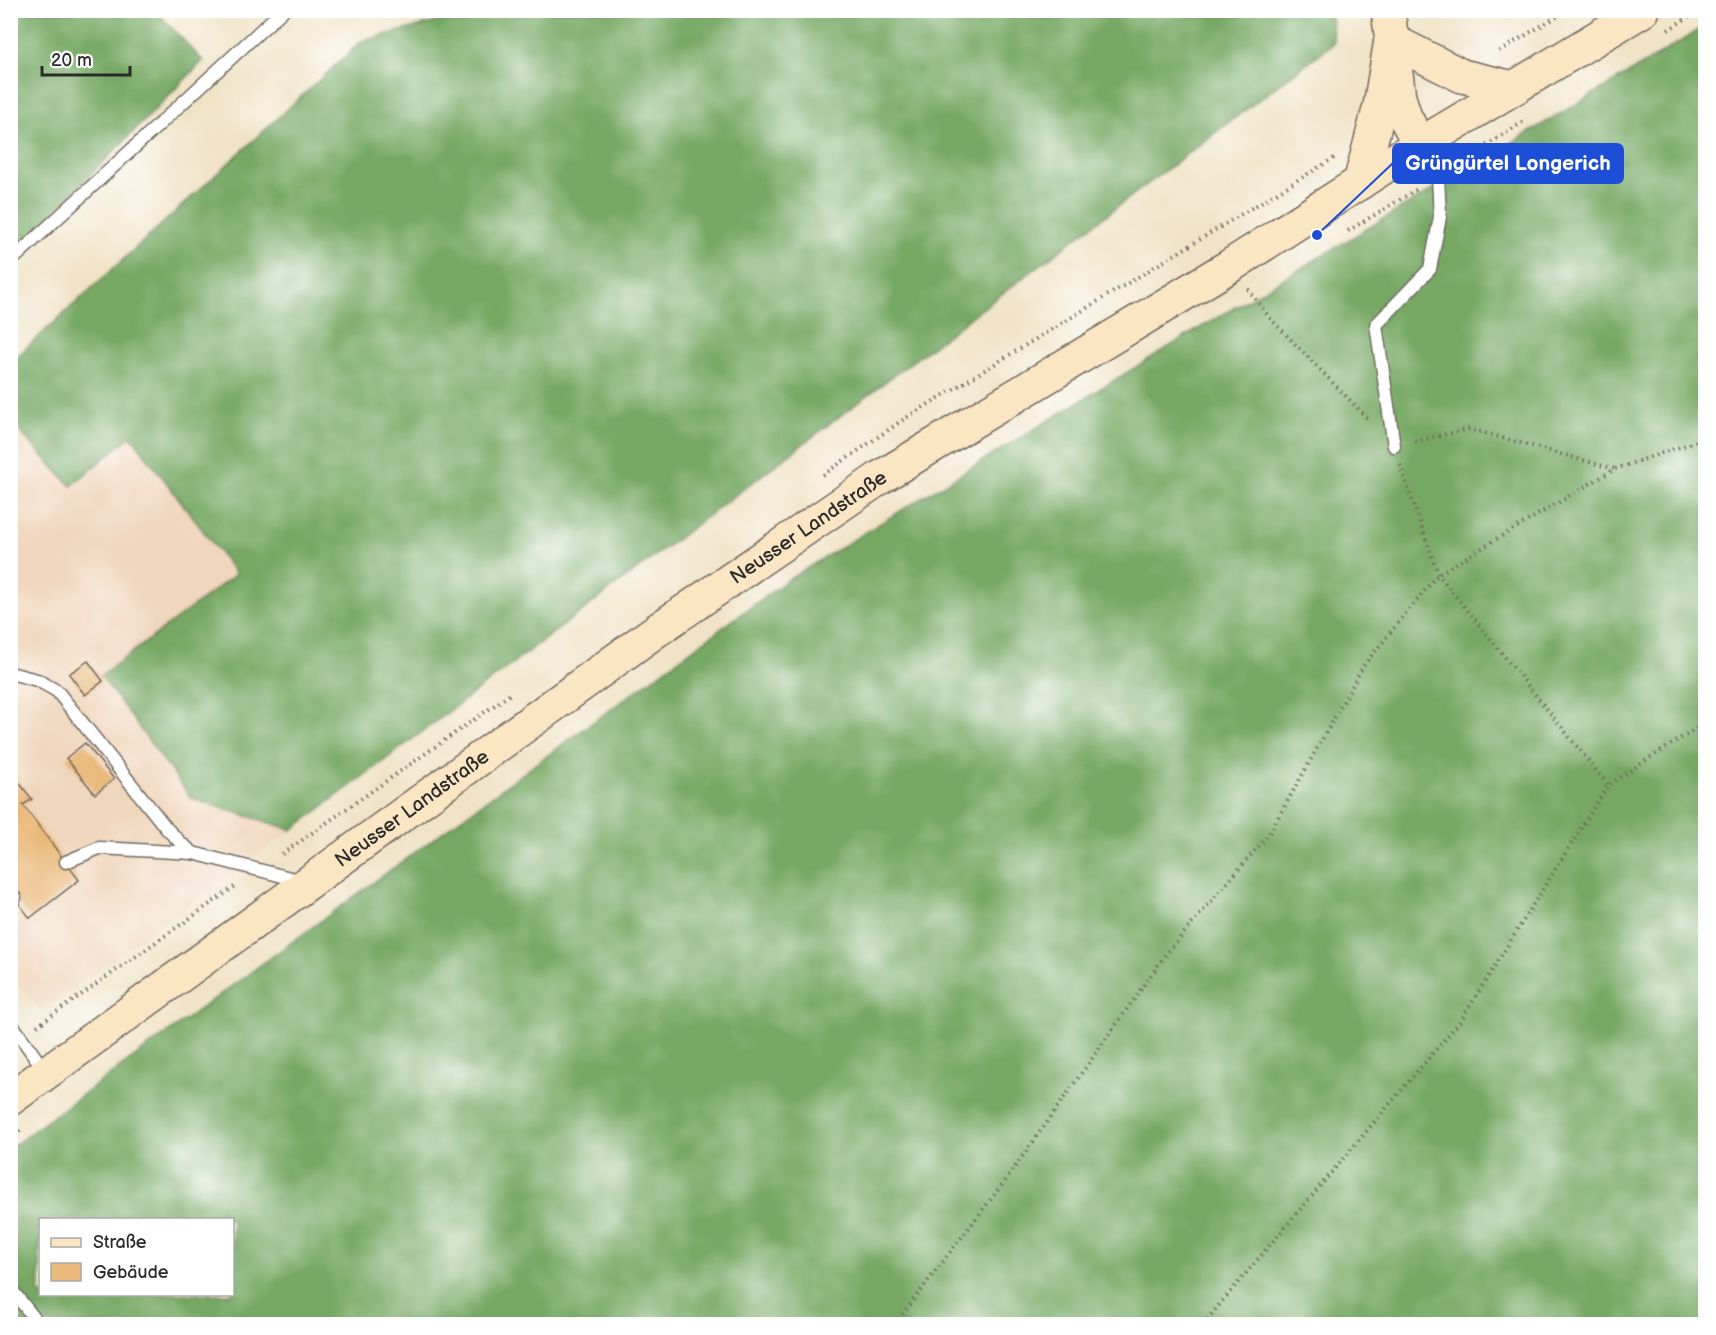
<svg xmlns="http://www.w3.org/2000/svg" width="1716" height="1335" font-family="'Balsamiq Sans',sans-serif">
<rect width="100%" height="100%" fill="#fff"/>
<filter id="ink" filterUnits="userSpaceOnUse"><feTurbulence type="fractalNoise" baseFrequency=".0167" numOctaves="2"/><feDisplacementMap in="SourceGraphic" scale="12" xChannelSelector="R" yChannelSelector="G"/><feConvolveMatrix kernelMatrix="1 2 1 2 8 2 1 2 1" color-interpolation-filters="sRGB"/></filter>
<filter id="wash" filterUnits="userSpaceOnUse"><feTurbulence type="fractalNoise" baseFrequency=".008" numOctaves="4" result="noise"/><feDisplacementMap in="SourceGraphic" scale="24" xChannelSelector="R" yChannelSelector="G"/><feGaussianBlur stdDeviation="1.35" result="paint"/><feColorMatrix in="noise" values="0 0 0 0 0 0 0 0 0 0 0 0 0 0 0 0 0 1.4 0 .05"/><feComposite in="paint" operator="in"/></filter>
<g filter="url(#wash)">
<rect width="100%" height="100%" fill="#f0e3c6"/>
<polygon fill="#f0d6bc" points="10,422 71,486 131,436 236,575 102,676 191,798 292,830 41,1011 10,977"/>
<g fill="#76a863" stroke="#506a47" stroke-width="1.5" fill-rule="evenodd">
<polygon points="11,11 156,11 203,61 11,256"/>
<polygon points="479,11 1330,10 1334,43 292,830 191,798 101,676 236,574 131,436 71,486 11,422 11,362 362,41"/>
<path d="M 1705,26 L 1705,1324 L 11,1324 L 10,1148 L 789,579 L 1190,334 L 1649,61 ZM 40,1220 L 232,1220 L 232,1294 L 40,1294 Z"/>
</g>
<g id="blocks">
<g fill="#eab97b">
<polygon points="88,661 103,681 85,695 69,674"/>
<polygon points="85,743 114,779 95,794 66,758"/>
<polygon points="10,771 32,799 23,805 79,880 30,918 10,892"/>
</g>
</g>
</g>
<g filter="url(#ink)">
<use href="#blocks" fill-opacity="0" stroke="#706b61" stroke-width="1.5"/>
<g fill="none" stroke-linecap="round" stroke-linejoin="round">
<defs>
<g id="lane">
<polyline points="10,262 283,10"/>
<polyline points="1394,446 1376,325 1430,269 1440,217 1438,177 1420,145"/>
<polyline points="10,673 37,680 57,691 167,829 181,843 193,853 302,881"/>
<polyline points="66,862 99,848 193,853"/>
<polyline points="10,901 15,898"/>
<polyline points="10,1022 46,1072"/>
<polyline points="10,1288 39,1324"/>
</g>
<g id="secondary">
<polyline points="1388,10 1399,97 1405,117 1420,145"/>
<polyline points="1391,40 1462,76 1514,88"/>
<polyline points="1360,183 1380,106 1391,40"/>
<path id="s1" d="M 10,1099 L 657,630 L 881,477 L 1230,266 L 1401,156 L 1643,10"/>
</g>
</defs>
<use href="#lane" stroke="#706b61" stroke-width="15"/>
<use href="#secondary" stroke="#706b61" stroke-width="36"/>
<g stroke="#706b61" stroke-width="4" stroke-dasharray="1.5 4.5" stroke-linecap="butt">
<polyline points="1668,30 1699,10"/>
<polyline points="1499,51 1568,10"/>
<polyline points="1456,165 1523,122"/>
<polyline points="1348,231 1419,188"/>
<polyline points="1248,289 1269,317 1369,420"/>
<polyline points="1415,441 1470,429 1615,469"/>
<polyline points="1400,465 1438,574 1608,785"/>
<polyline points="823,475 904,419 1334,158"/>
<polyline points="282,854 512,693"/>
<polyline points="37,1026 237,885"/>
<polyline points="10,1139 24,1128"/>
<polyline points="895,1324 1008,1177 1166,954 1269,834 1364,665 1438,574 1615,469 1706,438"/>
<polyline points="1203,1324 1461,1020 1608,785 1706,722"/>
</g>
<use href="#lane" stroke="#fff" stroke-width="12"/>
<use href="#secondary" stroke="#fbe6c4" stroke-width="33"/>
</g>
</g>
<g text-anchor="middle" stroke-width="6" stroke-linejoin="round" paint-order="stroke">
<g font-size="20" fill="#2b2b2b" stroke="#fff">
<text dy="7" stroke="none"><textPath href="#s1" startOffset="982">Neusser Landstraße</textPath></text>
<text dy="7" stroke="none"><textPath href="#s1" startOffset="496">Neusser Landstraße</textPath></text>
</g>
</g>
<path fill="none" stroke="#1d4ed8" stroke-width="2" d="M1317 235L1393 163"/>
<circle fill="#1d4ed8" stroke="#fff" stroke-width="2" cx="1317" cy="235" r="6"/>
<rect fill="#1d4ed8" stroke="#1d4ed8" stroke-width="2" x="1393" y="144" width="230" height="39" rx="6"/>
<g font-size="21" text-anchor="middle" font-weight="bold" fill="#fff">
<text x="1508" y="170">Grüngürtel Longerich</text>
</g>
<rect width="1716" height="1335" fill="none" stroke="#fff" stroke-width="36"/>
<rect x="39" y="1218" width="195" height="78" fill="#ffffff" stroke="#aaaaaa" stroke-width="1.5"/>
<rect x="51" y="1238" width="30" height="9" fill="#fbe6c4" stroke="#aaaaaa" stroke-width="1.5"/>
<text x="93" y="1248" font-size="18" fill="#2b2b2b">Straße</text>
<rect x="51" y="1263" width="30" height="18" fill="#eab97b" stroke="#aaaaaa" stroke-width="1.5"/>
<text x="93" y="1278" font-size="18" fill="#2b2b2b">Gebäude</text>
<path d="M42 66v9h88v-9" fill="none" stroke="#2b2b2b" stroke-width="3"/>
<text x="51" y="66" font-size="18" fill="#2b2b2b" stroke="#ffffff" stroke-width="4.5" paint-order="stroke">20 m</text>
</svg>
